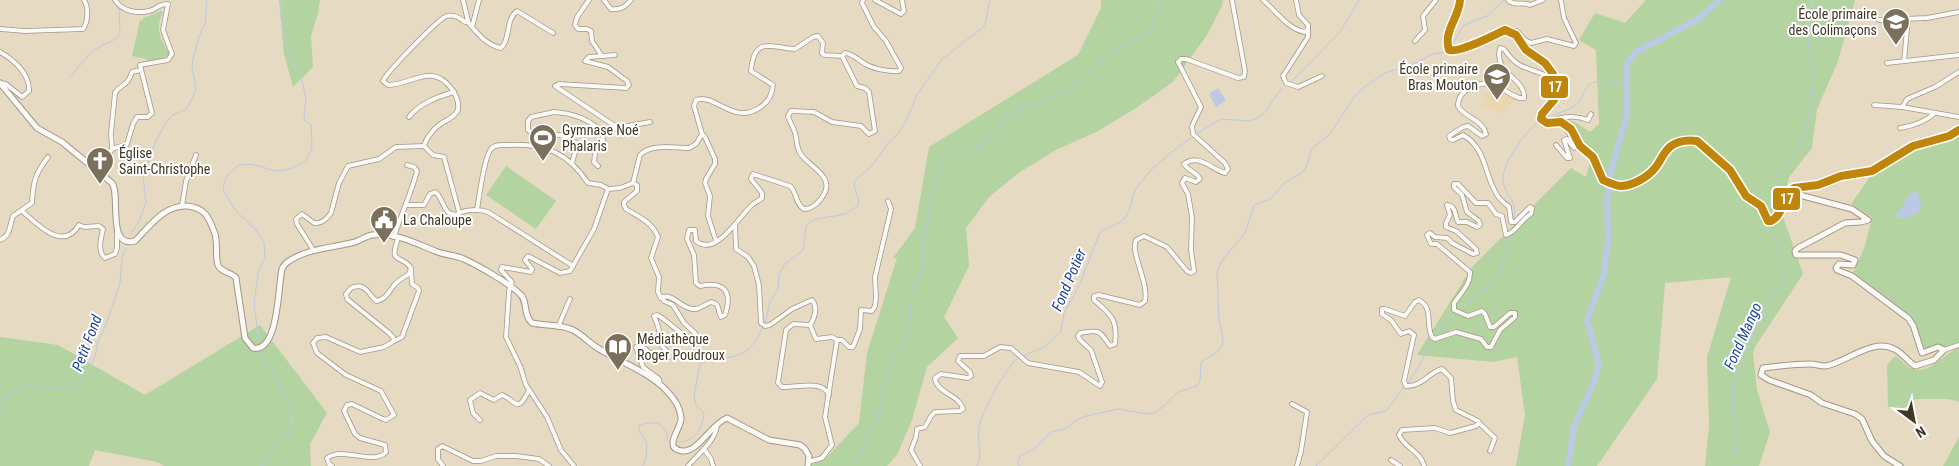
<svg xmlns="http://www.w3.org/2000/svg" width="1959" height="466" font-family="'Roboto Condensed',sans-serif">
<rect width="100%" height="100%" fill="#e6dac2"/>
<polygon fill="#ead6b0" points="1490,85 1515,97 1502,114 1481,105"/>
<g fill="#b3d3a0">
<polygon points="279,0 320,0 318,13 311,36 313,67 293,87 284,54"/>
<polygon points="1101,0 1223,0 1222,6 1207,35 1173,82 1136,108 1098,131 1056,150 1020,172 989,197 966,228 969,266 944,317 958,338 927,367 912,420 897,455 887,466 810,466 826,458 859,423 867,353 897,258 893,258 915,228 929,147 1078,55 1101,8"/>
<polygon points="1646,0 1855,0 1837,64 1817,109 1812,148 1789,177 1781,211 1803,274 1755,347 1753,353 1757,390 1770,432 1759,466 1705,466 1709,426 1707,357 1731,277 1665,283 1657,379 1597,466 1516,466 1525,415 1517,357 1493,362 1417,355 1472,267 1571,168 1586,177 1591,159 1561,120 1573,121 1590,132 1599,124 1596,50 1579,40 1595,13 1625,23"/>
<path d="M 161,11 L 163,12 C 155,28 160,40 170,54 L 166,57 L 147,63 L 147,59 L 132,56 L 140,20 L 143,21 L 143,18 Z"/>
<polygon points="1492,69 1511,79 1506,89 1487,79"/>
<polygon points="1959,135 1959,345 1944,350 1942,348 1925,353 1913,325 1852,276 1865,246 1872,217 1851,204 1872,174 1909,152"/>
<polygon points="506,166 556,201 536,229 486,195"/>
<polygon points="260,325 327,413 310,444 311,466 164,466 157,462 95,450 89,466 0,466 0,337 58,345 145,395"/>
<path d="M 1959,348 L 1959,402 L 1949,399 L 1916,399 L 1909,406 L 1897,410 L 1888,407 L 1887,365 L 1895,356 C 1901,359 1904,365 1910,368 C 1928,377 1944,353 1959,348 Z"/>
<polygon points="1959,437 1959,466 1943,466"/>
</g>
<g fill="#bbc9e4">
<polygon points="1218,88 1226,100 1216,107 1209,94"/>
<path d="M 1914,190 L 1917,191 L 1922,209 C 1912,216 1906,221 1893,216 C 1904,209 1904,199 1914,190 Z"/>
</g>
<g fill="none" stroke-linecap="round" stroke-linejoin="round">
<g stroke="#bbc9e4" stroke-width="1">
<polyline points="1451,47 1464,25 1487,16 1504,0"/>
<polyline points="71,76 92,51 117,38 120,34 119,6"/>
<polyline points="1292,81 1340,32 1359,0"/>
<path d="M 1544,119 C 1553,115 1570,110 1577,104 C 1583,99 1583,89 1590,84 C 1601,78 1614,85 1626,81"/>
<polyline points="1196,134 1221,119 1249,121 1257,118 1265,112 1282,88"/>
<polyline points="1768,215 1778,175 1799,146 1807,124 1812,100 1814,76 1808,43 1812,19 1812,0"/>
<path d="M 1514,221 C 1518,197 1504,197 1503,180 C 1502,163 1527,129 1540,121"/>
<polyline points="131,234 139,221 146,202 143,176 155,143 167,121 173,115 186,109 194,95 196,87 192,68 193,59 199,36 205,24 207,0"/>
<path d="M 1458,310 C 1470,300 1486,292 1496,279 C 1504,267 1505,250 1509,236"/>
<path d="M 765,323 L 770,302 L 778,289 L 779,275 L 784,265 L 803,250 L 806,226 C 817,212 843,222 858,205 C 860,196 852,189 855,180 L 870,168 L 889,142 L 897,135 L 907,119 L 917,95 L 941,60 L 983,27 L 985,24 L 990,0"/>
<polyline points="1434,336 1455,312"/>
<path d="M 260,346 L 254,305 L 258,273 L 265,257 L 264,242 L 256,230 L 235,210 L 223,190 C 225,173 236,161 254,165 C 262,166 269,170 277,171 C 288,171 296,166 306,161 L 312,147 L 311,124 L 305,121 L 304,116 L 306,98 L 300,73 L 294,67 L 285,43 L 281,16 L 281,0"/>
<polyline points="261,349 265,362 280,383 281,389 292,413 292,422 288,436 279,440 268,459 262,466"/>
<path d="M 1023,356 L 1044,347 L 1061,331 L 1064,313 L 1080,284 L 1099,234 C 1106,225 1118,227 1125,218 C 1131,210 1131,198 1136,189 C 1149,168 1171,152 1191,138"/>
<polyline points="1408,383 1418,368 1432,340"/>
<polyline points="0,408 11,392 30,385 70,390 83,381 95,357 98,341 106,325 120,283 122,257 126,249"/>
<path d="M 678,442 C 695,442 703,429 704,413 L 696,405 L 694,396 L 700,364 C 707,359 715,358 723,358 C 747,356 753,347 763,327"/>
<path d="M 643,466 C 646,460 648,448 646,441 C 643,435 638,433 639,426 L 647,423 L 659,423 L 667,433 L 667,440"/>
<polyline points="851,466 860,453 870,431 878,417 891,360 906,340 909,329 912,291 922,269 922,240 929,215 931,198 939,182 940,163 947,152 951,149 969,150 982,144 995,133 1004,118 1021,109 1048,101 1064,93 1113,52 1150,32 1158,9 1158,0"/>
<path d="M 977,466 C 983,454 977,441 979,428 C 981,413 1007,365 1019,357"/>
<polyline points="1019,466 1018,460 1020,456 1034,449 1051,432 1067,428 1075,421 1086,416 1118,409 1147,414 1154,413 1163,407 1178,392 1197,386 1200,380 1201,362 1216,353 1222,346 1223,338 1219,321 1217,272 1223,259 1245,233 1254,205 1272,198 1284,183 1302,173 1307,166 1311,150 1331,133 1354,97 1363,88 1385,73 1414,64 1433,54 1448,52"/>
<polyline points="1316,466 1368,415 1386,411 1404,387"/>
<polyline points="1735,466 1737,442 1732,408 1733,383 1752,337 1770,300 1780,287 1783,277 1784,265 1783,255 1773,241 1769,223"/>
<polyline points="1957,466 1959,463"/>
</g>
<polyline stroke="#bbc9e4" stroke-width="6" points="1568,466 1574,427 1594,382 1598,368 1598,361 1587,320 1604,274 1608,241 1607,200 1611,171 1627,114 1626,66 1634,53 1698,19 1720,0"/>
<defs>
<g id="minor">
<polyline points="589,0 577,17 575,25 578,29 587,29 591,31 592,41 602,56"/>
<path d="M 604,0 L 611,9 C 621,10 625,7 631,0"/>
<polyline points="875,0 901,14 904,11 902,0"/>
<path d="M 1263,0 C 1275,10 1289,30 1305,32 L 1308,29 L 1308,25 L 1299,15 L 1296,0"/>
<path d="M 1508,0 C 1515,7 1523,1 1530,5 L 1543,0"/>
<polyline points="1879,20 1927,18 1959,12"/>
<path d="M 467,21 C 476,32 486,45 501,48 C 511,39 505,20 517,11 L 553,33"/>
<polyline points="472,27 479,0"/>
<path d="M 0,29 L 25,31 L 83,29 C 88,22 89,8 84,0"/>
<polyline points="1308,29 1308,37 1283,76 1286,83 1298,87 1322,76"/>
<polyline points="1508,30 1517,31 1525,40 1531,43 1547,39 1574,46 1576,43 1564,18 1561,0"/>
<polyline points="1415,41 1425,30 1423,16 1436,0"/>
<path d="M 0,52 C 14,60 30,74 29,91 L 22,97 L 6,84 L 1,83"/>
<polyline points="1904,61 1908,19"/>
<polyline points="1887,63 1959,55"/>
<polyline points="1874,105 1902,107 1959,117"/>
<polyline points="1902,107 1907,99 1935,87 1959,72"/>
<path d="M 554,112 C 572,113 589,119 602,132 L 603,140 L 597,145 C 573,151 577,137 559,135 C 552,134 546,137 539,138 L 528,130 L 528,121 L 531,117 Z"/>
<path d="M 409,117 C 420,103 437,97 454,92"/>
<path d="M 1557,121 L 1557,119 C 1569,116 1577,116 1588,120 L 1591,114"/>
<polyline points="616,128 650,122"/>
<path d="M 1900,128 C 1913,126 1925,122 1935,113"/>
<polyline points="602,132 616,128 615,126 555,86 559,84 626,88 629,85 627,81 608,67 585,61 589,57 615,55"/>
<polyline points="702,134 705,137 715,159 715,164 706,179 705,183 710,196 708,216 716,241"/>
<polyline points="1556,145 1567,158 1570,158 1564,140 1567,139 1574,148 1576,147 1566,127 1567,126"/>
<polyline points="596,146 594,162 598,166"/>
<path d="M 112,149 L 111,133 L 115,93 C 121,83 127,88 132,72 L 141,70"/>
<polyline points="572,163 577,145"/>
<path d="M 99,171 L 112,149 L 127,144 L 133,124 L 137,117 L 148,117 L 152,113 L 140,65 L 168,60 L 172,54 L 163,30 L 168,4 C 159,3 156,10 149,11 C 136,14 122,11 115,0"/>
<path d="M 633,183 L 640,155 C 651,143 674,148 689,148 L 696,144 L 702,134 L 694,106 L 696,100 C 715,93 733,125 759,108 C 768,103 772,96 773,85 L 751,71 C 754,35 772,48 795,49 L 813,37 L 818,36 L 823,43 L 822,53 L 824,55 L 842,56"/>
<path d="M 608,189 L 620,188 L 633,183 L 637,185 L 637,191 L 624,202 L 624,205 L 626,209 C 639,217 652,222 658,237 L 651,258 L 659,277 L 658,292 L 661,298"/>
<path d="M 406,205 L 424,205 L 430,194 L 435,192 C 442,196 442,207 449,213 L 456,215 C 464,209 479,209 488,212 L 573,266"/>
<polyline points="182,206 186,181 196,155"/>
<path d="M 477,210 C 479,198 484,157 491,149 C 495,144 503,145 509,145 C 545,143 568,153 588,183 L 601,185 L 608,189"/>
<path d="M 22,211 C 38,225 63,252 79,225 L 84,227 L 99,226 L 103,229 C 101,239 97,251 105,258 L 115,254 L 117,248 L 117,230"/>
<path d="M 459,212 L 444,157 L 433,155 L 424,146 C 426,138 435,127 442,123 C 448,119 454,118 458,110 C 459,101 457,95 451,88 C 431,62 412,85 388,85 L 383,81 C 386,73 440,17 447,16 C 454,14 459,18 465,22 L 468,21 L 463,0"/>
<path d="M 735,225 L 736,249 L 748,257 L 754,266 L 759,285 L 761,323 L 765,326 L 770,325 L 792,309 L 812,300 C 818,307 815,318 810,325"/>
<path d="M 394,237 C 401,214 411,194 417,171 L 414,167 L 407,165"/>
<path d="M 0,240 C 11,235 9,227 13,216 L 32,203 C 33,182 35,174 48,157"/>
<path d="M 314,251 L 297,224 L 296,219 L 302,214 L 314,223 C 321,224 327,219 331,213 L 339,183 L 348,166 L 379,159 L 396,147 L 424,146"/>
<path d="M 810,325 L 793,324 L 786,330 L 778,383 L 782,387 C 796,388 822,379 829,395"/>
<polyline points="558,327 570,299"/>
<polyline points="837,340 842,340 849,347 853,347 860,329 861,310 872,311 875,306 876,297 875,277 891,209 888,201"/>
<polyline points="394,341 402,337 419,291 418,288 412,284 411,271"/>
<polyline points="1944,350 1959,345"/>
<path d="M 660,385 L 659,379 L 643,367 L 636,347 L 640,345 C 648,350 658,363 669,357 L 668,353 L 662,346 L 658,326 L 654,316 L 657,315 C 671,322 679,336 694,339 L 696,336 L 695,333 L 684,323 L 673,305 L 664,301 L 662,297 C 674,293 683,311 696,309 C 701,308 706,304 711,302 C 721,304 717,310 721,317 L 725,315 C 733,291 724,281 700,286 L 696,283 L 694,255 L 687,239 L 689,230 L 695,230 L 696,241 C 716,258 740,215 752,205 C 755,202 759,201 762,198 L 762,193 L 751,179 L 753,174 L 790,186 C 797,192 795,204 804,209 C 810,209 816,205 820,200 C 840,177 808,167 800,153 C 796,146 797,137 794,130 C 792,125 789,121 788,116 L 791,111 L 814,112 L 832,122 L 861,126 L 869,134 L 875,131 L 869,92 L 865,88 L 857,86 L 842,56 L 845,53 C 854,54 859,61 867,65 C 875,69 890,72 899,71 L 901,68 L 886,41 L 874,27 L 862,3 L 863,0"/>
<polyline points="1292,404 1307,412 1301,451 1297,466"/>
<path d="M 480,420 L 473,413 L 470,400 L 480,393 L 494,400 L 502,395 C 517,401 517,415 529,390"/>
<polyline points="1479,423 1495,438 1490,451"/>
<polyline points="704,449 711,459 713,466"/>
<polyline points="1391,460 1400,466"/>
<polyline points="808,462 822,458 832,445 825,417 837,340 832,337 816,339 810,325"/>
<path d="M 332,466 L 329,464 L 327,458 C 343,446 374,466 386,452 L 385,445 L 360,438 L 355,434 L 344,411 L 347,405 L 352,404 L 383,419 L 386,420 L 394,415 L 381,391 L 346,375 L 317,353 L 313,343 L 317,338 L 326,337 L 360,352 L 384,347 L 394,341 L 393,337 L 389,333 L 347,299 L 346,294 L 351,288 C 365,282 368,293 376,301 C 386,300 389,291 395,284 C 399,280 404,277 409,274 L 411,268 C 399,252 389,266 398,238"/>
<polyline points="443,466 438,459 438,449 442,446 473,461 481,461 496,456 516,456 539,459 549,466"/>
<polyline points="574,466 561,450 547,417 526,385 520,366 506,337 509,291 512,282 501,270 502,267 531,272 532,269 525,260 528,256 560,273 570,271 594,229 608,189"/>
<path d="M 688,466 C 697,455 716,441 717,425"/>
<path d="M 920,466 L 911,450 L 916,437 L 917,429 L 925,427 L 931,416 L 935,412 L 960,411 L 963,409 C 960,395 936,393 935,378 L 941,374 L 968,378 L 971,376 L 970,372 L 958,361 L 960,356 L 984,356 L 1000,347 L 1011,348 L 1028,363 L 1079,372 L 1100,386 L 1102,382 L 1091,350 L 1080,340 L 1078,336 L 1080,333 C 1100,329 1100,331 1110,346 L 1115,344 C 1118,319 1111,315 1094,300 L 1094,296 L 1099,295 L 1140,305 L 1145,301 C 1149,282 1130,253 1136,240 L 1144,236 L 1167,247 L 1187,271 L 1191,273 L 1194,271 L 1191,250 L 1192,217 L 1188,194 L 1182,183 L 1185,178 L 1196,182 L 1200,179 C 1197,172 1188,171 1184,164 C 1200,153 1212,170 1225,173 L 1228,169 L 1225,163 L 1193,134 L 1192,126 L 1201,107 L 1178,62 L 1181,59 L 1186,59 L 1238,78 L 1244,77 L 1245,71 L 1232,0"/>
<path d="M 1424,466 C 1421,452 1405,448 1399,435 L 1402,430 L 1435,428 L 1450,433 L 1476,426 L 1479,423 L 1478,421 L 1456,410 L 1453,401 L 1451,378 L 1442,369 C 1429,372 1422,387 1406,386 L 1404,381 L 1414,335 L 1409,331 L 1401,334 L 1391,320 L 1382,314 L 1382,309 L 1385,309 L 1405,316 L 1415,302 L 1419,300 C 1434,309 1425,323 1432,337 L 1435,339 L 1456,332 L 1481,339 L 1487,347 L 1491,347 L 1500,330 L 1515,317 L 1515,313 L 1510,313 L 1494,327 L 1490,327 L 1485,314 L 1482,311 L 1468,316 L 1454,310 L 1454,303 C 1460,294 1471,284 1470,272 L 1437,244 L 1431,244 L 1427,235 L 1430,233 L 1435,237 L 1447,238 L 1452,243 L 1473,254 L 1477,253 L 1476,249 L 1456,231 L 1446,227 L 1446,223 L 1450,215 L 1447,205 C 1457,206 1454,215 1458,222 L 1467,222 L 1477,227 L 1480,225 L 1479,221 L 1467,212 L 1462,195 L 1454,187 L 1454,184 L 1458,184 L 1476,203 L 1488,203 L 1496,214 L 1502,216 L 1506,235 C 1517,232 1521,219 1531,214 L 1532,208 L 1530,207 L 1515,222 L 1511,222 L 1509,207 C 1504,202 1499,200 1496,193 C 1484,173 1486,148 1463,135 L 1453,140 L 1450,139 L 1449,136 L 1463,127 L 1468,126 L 1482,136 L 1486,134 C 1482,118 1464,118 1458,106 C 1458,89 1480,80 1495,85 C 1504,88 1515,100 1524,98 C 1526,78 1493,74 1500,48 L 1504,49 C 1521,74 1531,65 1554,80"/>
</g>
<g id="secondary">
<path d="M 1460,0 C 1459,18 1443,31 1449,50 C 1460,53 1494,35 1505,30 L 1516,35 L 1526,50 L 1545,63 L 1553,74 L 1556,96 L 1554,100 L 1542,114 L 1541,119 L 1547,123 L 1561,122 L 1571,129 L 1580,146 L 1593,157 L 1603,180 C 1608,182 1615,186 1621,186 C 1632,186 1648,177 1655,168 C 1661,161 1663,152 1671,146 C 1678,141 1689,140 1697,141 L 1730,170 L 1746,196 L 1761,206 L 1768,221 L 1771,221 C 1782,216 1782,201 1792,193 L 1791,190 L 1794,188 L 1818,185 L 1841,176 L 1872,171 L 1913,146 L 1949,136 L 1959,130"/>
<path d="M 0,83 L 37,128 L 62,142 L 112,183 C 121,195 106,249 135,241 C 150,226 164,205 187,206 C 206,208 209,218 215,234 C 218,244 215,256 218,265 C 221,273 232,272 236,278 L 245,338 L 253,348 C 279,353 278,285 282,269 C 283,266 286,263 289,261 C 309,248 333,248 355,242 C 361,240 366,236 372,235 C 395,232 415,243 435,251 C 444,255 455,255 464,259 C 479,266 507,282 519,293 C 529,301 522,314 532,323 C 545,326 560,324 573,330 C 583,335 591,345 601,350 C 623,363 648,372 666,390 C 673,397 680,407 681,417 C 683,427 661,448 682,451 C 698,453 712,423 727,418 L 769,440 L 800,445 L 805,449 L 809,456 L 808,466"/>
<path d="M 1792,193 L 1852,209 L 1868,220 L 1861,222 L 1845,223 L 1798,248 L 1795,251 L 1796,255 L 1841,255 L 1855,260 L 1853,265 L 1839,264 L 1836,268 L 1837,270 L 1852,276 L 1908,318 L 1913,325 L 1922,353 L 1938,347 L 1944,350 L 1934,360 L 1915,366 C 1907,361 1903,353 1894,349 C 1873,337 1844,364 1825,366 C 1820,366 1815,364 1810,364 C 1795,364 1778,366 1763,368 L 1761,375 L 1769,380 L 1811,395 L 1822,403 L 1855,414 L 1862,419 L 1872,441 L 1884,456 L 1900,466"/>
</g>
</defs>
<use href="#minor" stroke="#a19786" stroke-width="5.5"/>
<use href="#secondary" stroke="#a19786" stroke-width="7"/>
<use href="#minor" stroke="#fbf9f6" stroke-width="4"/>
<use href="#secondary" stroke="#fbf9f6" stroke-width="5"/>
<defs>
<path id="bus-1" d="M 1460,0 C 1459,18 1443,31 1449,50 C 1460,53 1494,35 1505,30 L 1516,35 L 1526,50 L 1545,63 L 1553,74 L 1556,96 L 1554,100 L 1542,114 L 1541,119 L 1547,123 L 1561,122 L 1571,129 L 1580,146 L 1593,157 L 1603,180 C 1608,182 1615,186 1621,186 C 1632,186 1648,177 1655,168 C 1661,161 1663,152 1671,146 C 1678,141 1689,140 1697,141 L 1730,170 L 1746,196 L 1761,206 L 1768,221 L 1771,221 C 1782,216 1782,201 1792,193 L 1791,190 L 1794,188 L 1818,185 L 1841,176 L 1872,171 L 1913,146 L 1949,136 L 1959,130"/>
</defs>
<use href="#bus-1" stroke="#fff" stroke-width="11"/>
<use href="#bus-1" stroke="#c0850b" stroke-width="8"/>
</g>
<defs>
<symbol id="school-pin" viewBox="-11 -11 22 30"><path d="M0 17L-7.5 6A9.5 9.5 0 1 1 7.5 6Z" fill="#7a705c" stroke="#fff"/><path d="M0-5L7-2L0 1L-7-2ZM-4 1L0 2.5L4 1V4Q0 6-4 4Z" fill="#fff"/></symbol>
<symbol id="stadium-pin" viewBox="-11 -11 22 30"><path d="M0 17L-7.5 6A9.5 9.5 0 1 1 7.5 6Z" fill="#7a705c" stroke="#fff"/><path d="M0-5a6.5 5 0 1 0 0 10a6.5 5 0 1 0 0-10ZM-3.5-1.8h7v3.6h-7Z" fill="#fff"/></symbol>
<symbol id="church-pin" viewBox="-11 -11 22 30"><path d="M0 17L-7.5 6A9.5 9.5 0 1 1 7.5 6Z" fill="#7a705c" stroke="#fff"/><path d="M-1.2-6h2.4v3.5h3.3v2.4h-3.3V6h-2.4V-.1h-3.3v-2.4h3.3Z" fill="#fff"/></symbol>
<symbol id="civic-pin" viewBox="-11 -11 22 30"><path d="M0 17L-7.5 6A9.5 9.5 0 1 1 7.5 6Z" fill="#7a705c" stroke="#fff"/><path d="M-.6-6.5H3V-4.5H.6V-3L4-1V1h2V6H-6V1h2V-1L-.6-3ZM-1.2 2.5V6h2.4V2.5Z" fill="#fff"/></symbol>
<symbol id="library-pin" viewBox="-11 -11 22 30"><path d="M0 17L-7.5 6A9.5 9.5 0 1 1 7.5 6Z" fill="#7a705c" stroke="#fff"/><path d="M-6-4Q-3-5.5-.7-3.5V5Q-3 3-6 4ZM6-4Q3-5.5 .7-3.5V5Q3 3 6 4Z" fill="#fff"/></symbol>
</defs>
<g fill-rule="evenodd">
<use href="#school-pin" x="1880" y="6" width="32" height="43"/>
<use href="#school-pin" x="1481" y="61" width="32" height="43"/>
<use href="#stadium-pin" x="527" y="122" width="32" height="43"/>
<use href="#church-pin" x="84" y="145" width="32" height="43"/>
<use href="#civic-pin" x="368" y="204" width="32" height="43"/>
<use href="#library-pin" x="602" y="331" width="32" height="43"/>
</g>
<g text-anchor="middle" stroke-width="4" stroke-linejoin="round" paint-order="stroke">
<g font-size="14" fill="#403725" stroke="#fff" text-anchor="start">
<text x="1877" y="19" text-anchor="end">École primaire<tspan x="1877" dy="16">des Colimaçons</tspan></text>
<text x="1478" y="74" text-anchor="end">École primaire<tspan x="1478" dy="16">Bras Mouton</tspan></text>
<text x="562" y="135">Gymnase Noé<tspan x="562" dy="16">Phalaris</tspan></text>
<text x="119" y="158">Église<tspan x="119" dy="16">Saint-Christophe</tspan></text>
<text x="403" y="225">La Chaloupe</text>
<text x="637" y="344">Médiathèque<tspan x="637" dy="16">Roger Poudroux</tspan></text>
</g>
<g font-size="15" font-style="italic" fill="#19429c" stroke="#fff">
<text transform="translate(1069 280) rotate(-67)" y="5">Fond Potier</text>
<text transform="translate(1743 336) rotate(-66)" y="5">Fond Mango</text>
<text transform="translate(87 343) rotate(-69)" y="5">Petit Fond</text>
</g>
</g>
<g stroke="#fff" stroke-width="2">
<rect x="1540" y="75" width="29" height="24" rx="5" fill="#c0850b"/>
<rect x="1772" y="187" width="29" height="24" rx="5" fill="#c0850b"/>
</g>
<g font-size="14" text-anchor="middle" font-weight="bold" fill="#fff">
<text x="1555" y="92">17</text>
<text x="1787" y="204">17</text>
</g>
<g transform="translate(1914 421) rotate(148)" stroke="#ffffff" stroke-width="4" paint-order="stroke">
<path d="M0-4L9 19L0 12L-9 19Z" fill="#403725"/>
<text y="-8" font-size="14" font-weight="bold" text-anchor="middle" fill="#403725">N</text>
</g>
</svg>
